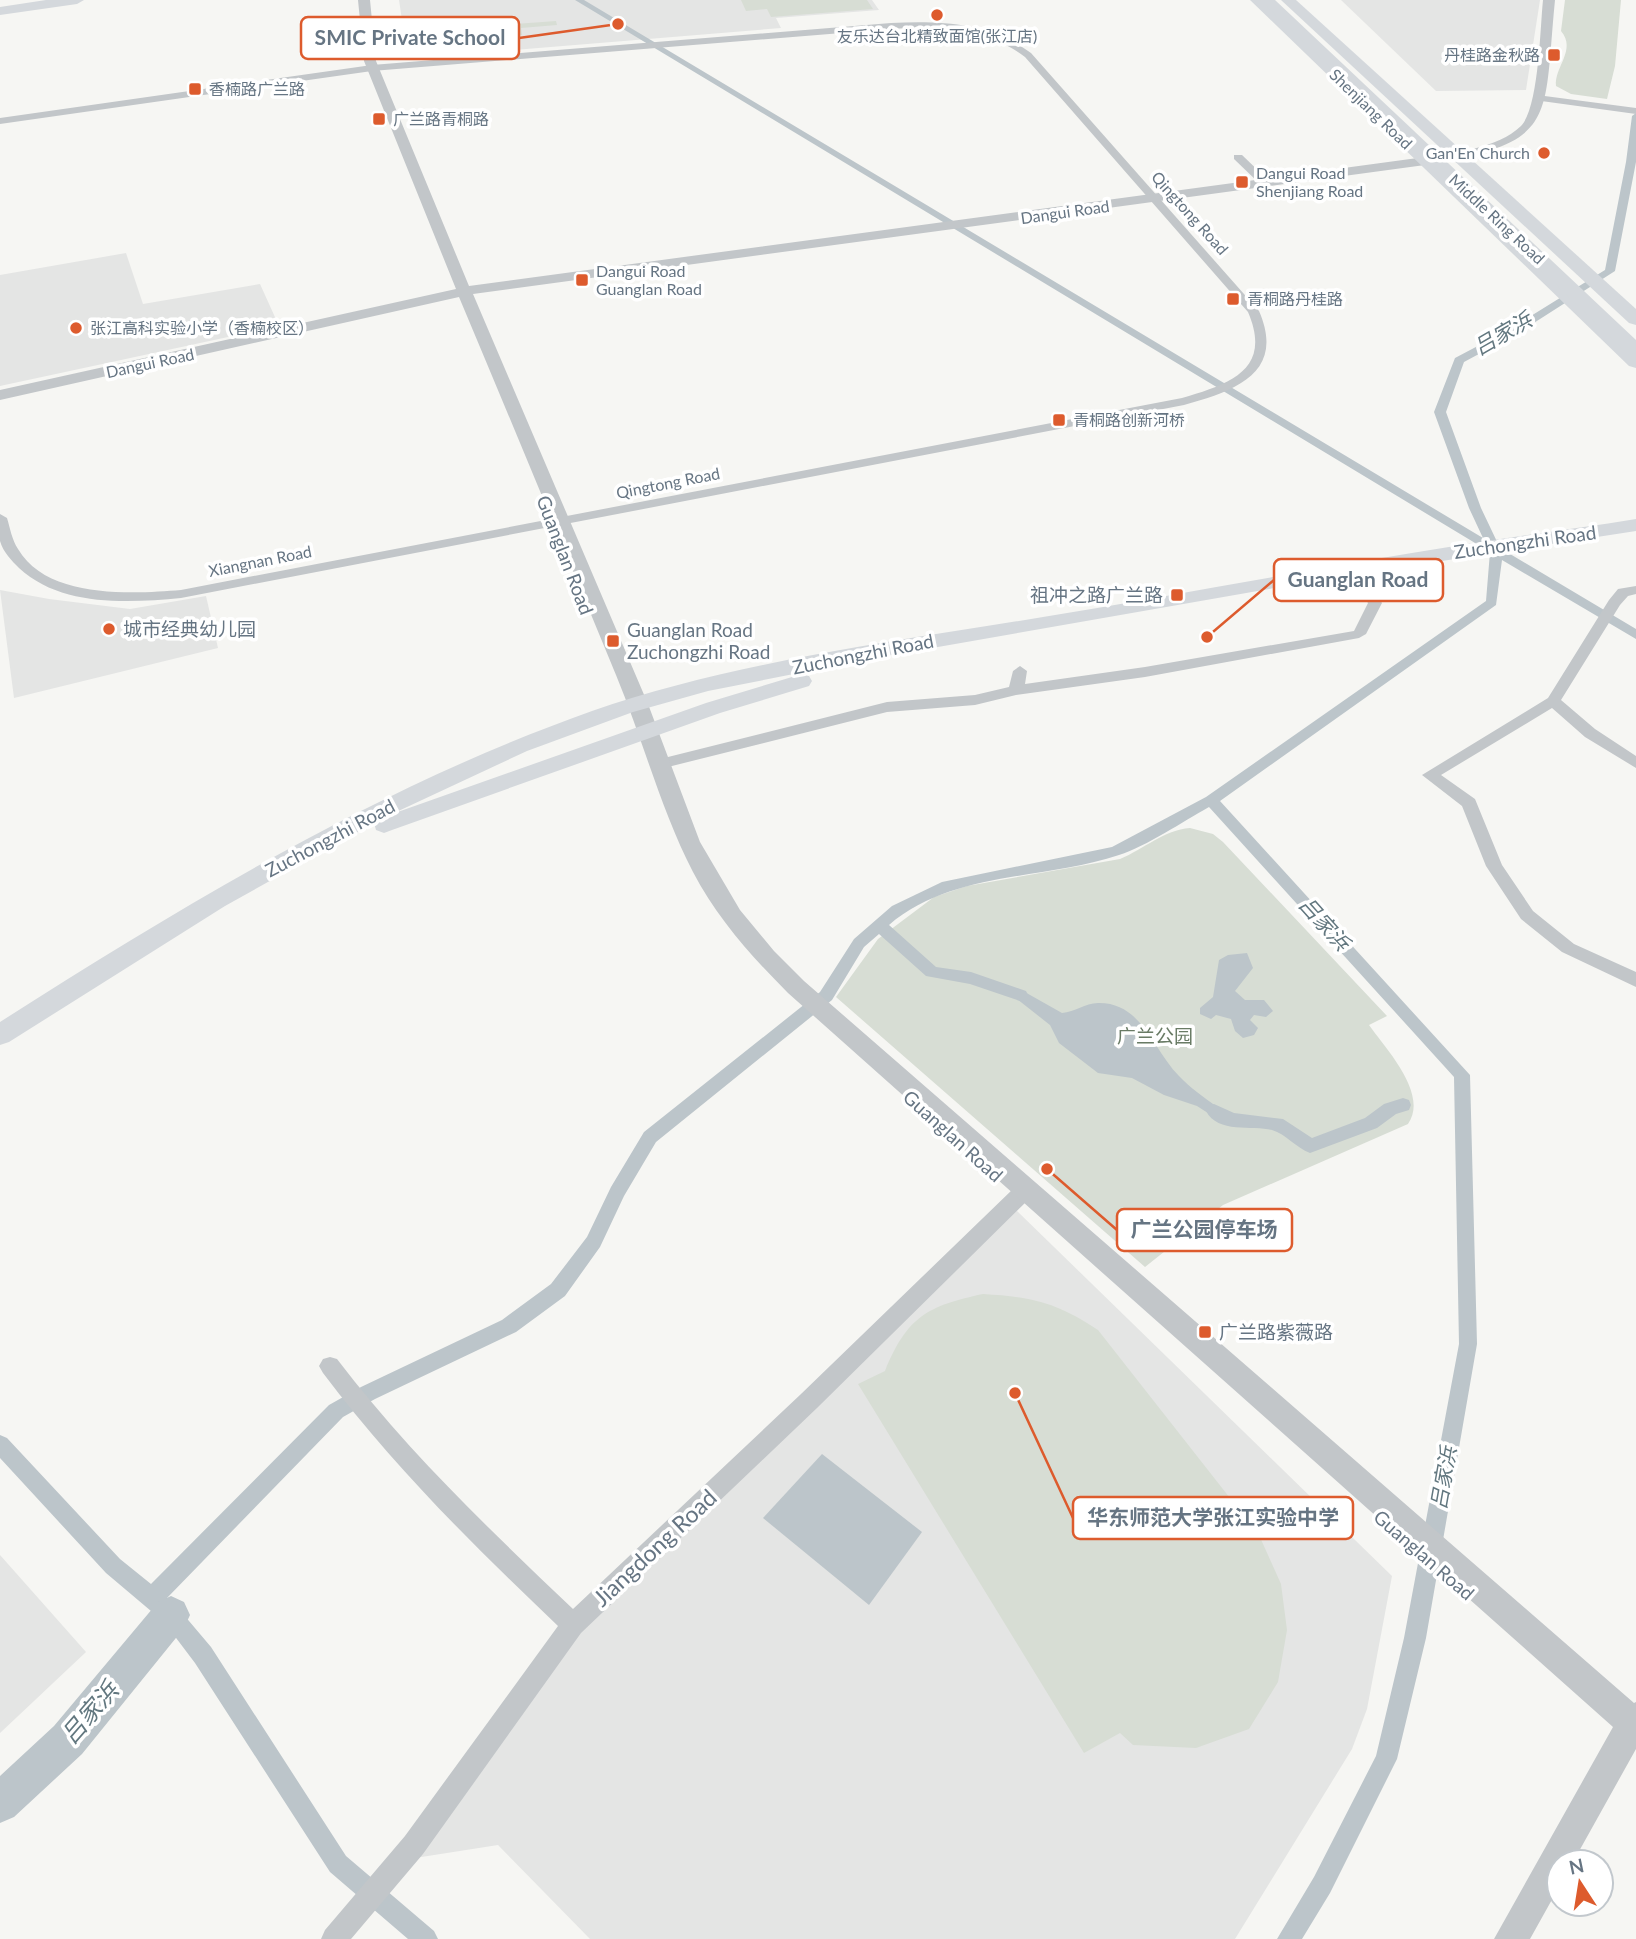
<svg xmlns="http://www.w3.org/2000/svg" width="1636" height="1939" font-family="Lato,'Noto Sans SC',sans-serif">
<rect width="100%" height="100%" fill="#f6f6f3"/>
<g fill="#e4e5e4">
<polygon points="399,0 872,0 879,10 776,18 781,28 464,54 456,16 402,20"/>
<polygon points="1341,0 1540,0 1526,90 1436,91"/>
<polygon points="126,253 143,304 260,284 279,326 0,386 0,275"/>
<polygon points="0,590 49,599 130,609 206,596 218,648 14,698"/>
<polygon points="1015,1209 1392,1576 1367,1709 1352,1749 1235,1939 590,1939 498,1845 415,1858 581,1630"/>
<polygon points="0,1555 86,1652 0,1733"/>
</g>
<g fill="#d7ddd4">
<polygon points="741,0 867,0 873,9 771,17 767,9 746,11"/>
<path d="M 1565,0 L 1621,0 L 1615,66 L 1607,99 L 1571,94 L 1556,86 C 1554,67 1577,50 1561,31 Z"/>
<polygon points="556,21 557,25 521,28 522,35 476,39 473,27"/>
<path d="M 1190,828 L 1213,834 L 1223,842 L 1387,1016 L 1369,1025 C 1386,1049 1429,1094 1408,1124 L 1223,1205 L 1145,1267 L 836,997 L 878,939 L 934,897 L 967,886 L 1120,859 C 1144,849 1164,830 1190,828 Z"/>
<path d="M 983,1294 C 1032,1297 1056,1302 1098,1330 L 1259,1535 L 1281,1584 L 1287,1630 L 1278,1682 L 1249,1729 L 1196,1748 L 1133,1745 L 1120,1733 L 1084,1753 L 858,1384 L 885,1371 C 907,1317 927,1306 983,1294 Z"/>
</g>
<g fill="#bcc5ca">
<polygon points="1247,953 1253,968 1235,991 1245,1000 1264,1000 1273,1011 1266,1017 1254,1015 1250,1020 1258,1028 1254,1035 1243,1038 1235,1031 1231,1019 1216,1015 1211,1019 1200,1014 1200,1008 1213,997 1219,960 1228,955"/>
<path d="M 1023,991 L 1062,1013 C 1075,1012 1085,1003 1098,1003 C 1142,1002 1153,1050 1179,1076 C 1190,1088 1204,1097 1217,1107 L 1211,1115 L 1197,1106 L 1164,1095 L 1132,1078 L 1098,1073 L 1059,1043 L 1050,1025 L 1017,999 Z"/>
<polygon points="822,1454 922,1532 869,1605 763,1518"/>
</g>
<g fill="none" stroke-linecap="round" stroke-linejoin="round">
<g fill="#bcc5ca" fill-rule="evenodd">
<path d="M 575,0 L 584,0 L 1483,538 L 1469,508 L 1434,412 L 1455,358 L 1510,329 L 1605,270 L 1626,162 L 1632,116 L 1636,113 L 1636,162 L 1615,271 L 1518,333 L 1464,362 L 1446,412 L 1481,508 L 1500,548 L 1636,629 L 1636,639 L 1502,560 L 1496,605 L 1220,801 L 1470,1075 L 1477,1344 L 1426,1638 L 1397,1759 L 1330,1893 L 1302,1939 L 1277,1939 L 1314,1877 L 1376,1756 L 1404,1638 L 1459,1344 L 1454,1077 L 1209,807 C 1182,822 1147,846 1119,855 C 1044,880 952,871 889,925 L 936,967 L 971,972 L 1026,991 L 1028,995 L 1026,999 L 1020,1001 L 970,984 L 926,976 L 879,934 L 864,947 L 832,1000 L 656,1142 L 624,1196 L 600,1247 L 565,1296 L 516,1332 L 375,1399 L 343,1417 L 167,1598 L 178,1608 L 211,1647 L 346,1856 L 434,1931 L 438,1939 L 408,1939 L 330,1872 L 195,1663 L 164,1622 L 106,1573 L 0,1458 L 0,1435 L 7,1438 L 120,1559 L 151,1584 L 329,1405 L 361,1387 L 502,1320 L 551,1284 L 587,1237 L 611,1187 L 644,1132 L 820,992 L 854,939 L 892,906 L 942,882 L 1112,847 L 1206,797 L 1486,601 L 1490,552 Z"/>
<path d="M 1403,1098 L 1409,1100 L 1411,1105 L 1409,1110 L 1396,1114 L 1377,1128 L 1310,1153 C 1296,1148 1286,1134 1272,1130 C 1252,1125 1218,1134 1206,1111 L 1208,1106 L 1214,1104 L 1234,1113 L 1283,1119 L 1312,1138 L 1365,1118 L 1384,1104 Z"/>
</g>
<polygon fill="#bcc5ca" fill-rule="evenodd" points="171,1596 184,1602 190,1615 184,1628 82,1754 14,1817 0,1823 0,1776 54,1726 158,1602"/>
<g fill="#c2c6c9" fill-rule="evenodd">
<path d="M 891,23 C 941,21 990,22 1031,53 L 1259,311 C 1286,373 1235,391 1184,405 L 181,598 C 128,603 61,607 19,568 C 12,561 3,552 0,541 C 0,533 0,522 0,514 L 7,518 C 10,528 12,540 18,549 C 47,599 132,594 181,590 L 1182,398 C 1229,384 1273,370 1248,312 L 1025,57 C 985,27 939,26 891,29 L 372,71 L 0,124 L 0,118 L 372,65 Z"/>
<polygon points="1537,95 1636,108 1636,114 1534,100 1534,96"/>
<polygon points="1234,155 1242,155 1268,180 1268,184 1260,184 1234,159"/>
<polygon points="1636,586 1636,594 1628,596 1620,605 1561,700 1595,729 1636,756 1636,768 1585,737 1552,708 1441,775 1475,799 1502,865 1533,911 1574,944 1636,972 1636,987 1562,952 1521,919 1486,866 1462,806 1422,775 1548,698 1609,600 1618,589"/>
<polygon points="1371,593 1376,594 1382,603 1366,634 1359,638 1145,677 1016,695 975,705 887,712 660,769 652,764 660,759 887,702 975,695 1009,687 1013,671 1020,666 1027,671 1025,684 1145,667 1354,631 1368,603 1364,597"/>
<path d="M 1020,1187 L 1027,1189 L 1030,1195 L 1027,1201 L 817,1408 L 581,1633 L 423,1854 L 351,1939 L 321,1939 L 325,1930 L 405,1836 L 558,1626 C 473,1545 394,1467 323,1373 L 319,1366 L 323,1359 L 330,1357 L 337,1359 C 408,1452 489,1529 573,1609 L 801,1394 L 1013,1189 Z"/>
</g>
<path fill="#c2c6c9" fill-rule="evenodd" d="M 358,0 L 370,0 L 376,61 L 469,286 L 1425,157 C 1456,152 1497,149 1521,126 C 1539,107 1540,28 1543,0 L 1555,0 C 1543,123 1559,142 1425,165 L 473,294 L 648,704 L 700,842 L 740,910 L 774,951 L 804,981 L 1634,1703 L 1636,1702 L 1636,1749 L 1573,1862 L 1559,1862 L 1559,1887 L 1530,1939 L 1494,1939 L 1613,1727 L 788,993 C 752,957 717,918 693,872 C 661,810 643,740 616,675 C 564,549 512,423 459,297 L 0,400 L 0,390 L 456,289 L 364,61 Z"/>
<path fill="#d4d8dc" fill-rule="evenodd" d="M 1636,519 L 1636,531 L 1332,578 L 875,658 L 708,691 L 633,712 L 527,751 L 392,814 L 706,703 L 802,674 L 809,676 L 812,681 L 809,686 L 720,713 L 392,830 L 384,833 L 376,830 L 374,823 L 225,906 L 9,1042 L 0,1045 L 0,1022 C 188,902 381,786 592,711 C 732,662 897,641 1043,617 C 1181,594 1318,568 1455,546 C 1515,536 1576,529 1636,519 Z"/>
<g fill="#d4d8dc" fill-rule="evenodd">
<polygon points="1250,0 1265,0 1636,352 1636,368 1629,366"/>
<polygon points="1281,0 1296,0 1636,309 1636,325 1629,323"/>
</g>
<g fill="#d4d8dc" fill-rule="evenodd">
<polygon points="46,0 84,0 77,4 0,15 0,7"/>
<polygon points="1260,0 1275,0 1636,340 1636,357 1629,355"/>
</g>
</g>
<g fill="#dd5b2d" stroke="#fff" stroke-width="2.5">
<circle cx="937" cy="15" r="7"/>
<rect x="1547" y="48" width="14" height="14" rx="3.5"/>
<rect x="188" y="82" width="14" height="14" rx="3.5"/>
<rect x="372" y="112" width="14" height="14" rx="3.5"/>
<circle cx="1544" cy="153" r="7"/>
<rect x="1235" y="175" width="14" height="14" rx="3.5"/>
<rect x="575" y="273" width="14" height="14" rx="3.5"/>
<rect x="1226" y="292" width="14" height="14" rx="3.5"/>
<circle cx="76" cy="328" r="7"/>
<rect x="1052" y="413" width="14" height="14" rx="3.5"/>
<rect x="1170" y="588" width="14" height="14" rx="3.5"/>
<circle cx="109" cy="629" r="7"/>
<rect x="606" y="634" width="14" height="14" rx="3.5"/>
<rect x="1198" y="1325" width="14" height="14" rx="3.5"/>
</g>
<g text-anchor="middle" stroke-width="7" stroke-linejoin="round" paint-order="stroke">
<g font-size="16" fill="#667583" stroke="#fff" text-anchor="start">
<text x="937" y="42" text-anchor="middle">友乐达台北精致面馆(张江店)</text>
<text x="1540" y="61" text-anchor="end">丹桂路金秋路</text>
<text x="209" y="95">香楠路广兰路</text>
<text x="393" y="125">广兰路青桐路</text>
<text x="1530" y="159" text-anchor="end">Gan'En Church</text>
<text x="1256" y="179">Dangui Road<tspan x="1256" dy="18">Shenjiang Road</tspan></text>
<text x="596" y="277">Dangui Road<tspan x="596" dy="18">Guanglan Road</tspan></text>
<text x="1247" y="305">青桐路丹桂路</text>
<text x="90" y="334">张江高科实验小学（香楠校区）</text>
<text x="1073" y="426">青桐路创新河桥</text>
</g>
<g font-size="16" fill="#667583" stroke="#fff">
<text transform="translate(1371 109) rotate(44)" y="6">Shenjiang Road</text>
<text transform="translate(1065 212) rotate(-8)" y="6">Dangui Road</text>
<text transform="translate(1190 213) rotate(48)" y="6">Qingtong Road</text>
<text transform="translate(1497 219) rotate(43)" y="6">Middle Ring Road</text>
<text transform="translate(150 363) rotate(-12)" y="6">Dangui Road</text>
<text transform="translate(668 483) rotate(-11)" y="6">Qingtong Road</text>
<text transform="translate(260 561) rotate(-11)" y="6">Xiangnan Road</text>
</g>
<g font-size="19" fill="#667583" stroke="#fff">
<text transform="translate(1525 542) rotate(-8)" y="7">Zuchongzhi Road</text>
<text transform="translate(565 555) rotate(69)" y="7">Guanglan Road</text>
<text transform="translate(863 654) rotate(-11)" y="7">Zuchongzhi Road</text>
<text transform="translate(330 838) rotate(-28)" y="7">Zuchongzhi Road</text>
<text transform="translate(953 1136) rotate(42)" y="7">Guanglan Road</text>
<text transform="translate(1424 1555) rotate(41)" y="7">Guanglan Road</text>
</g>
<g font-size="19" fill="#667583" stroke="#fff" text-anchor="start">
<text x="1163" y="602" text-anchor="end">祖冲之路广兰路</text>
<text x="123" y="636">城市经典幼儿园</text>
<text x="627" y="637">Guanglan Road<tspan x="627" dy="22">Zuchongzhi Road</tspan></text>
<text x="1219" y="1339">广兰路紫薇路</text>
</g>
<g font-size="19" fill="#697b65" stroke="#fff">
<text x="1155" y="1043">广兰公园</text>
</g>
<g font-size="21" font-style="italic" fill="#62777f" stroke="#fff">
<text transform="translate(1503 334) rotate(-30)" y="7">吕家浜</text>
<text transform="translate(1324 924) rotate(48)" y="7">吕家浜</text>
<text transform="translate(1444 1478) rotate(-80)" y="7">吕家浜</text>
</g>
<g font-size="23" fill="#667583" stroke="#fff">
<text transform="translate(655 1548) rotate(-43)" y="8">Jiangdong Road</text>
</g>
<g font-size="24" font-style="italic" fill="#62777f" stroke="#fff">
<text transform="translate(90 1713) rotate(-49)" y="8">吕家浜</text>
</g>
</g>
<path fill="none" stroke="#dd5b2d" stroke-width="2.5" d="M618 24L519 38M1207 637L1274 580M1047 1169L1117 1230M1015 1393L1073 1518"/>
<g fill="#dd5b2d" stroke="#fff" stroke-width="2.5">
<circle cx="618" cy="24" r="7"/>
<circle cx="1207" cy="637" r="7"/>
<circle cx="1047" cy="1169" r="7"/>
<circle cx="1015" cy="1393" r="7"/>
</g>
<g fill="#fff" stroke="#dd5b2d" stroke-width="2.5">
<rect x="301" y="17" width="218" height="42" rx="7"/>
<rect x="1274" y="559" width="169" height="42" rx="7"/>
<rect x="1117" y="1209" width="175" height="42" rx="7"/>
<rect x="1073" y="1497" width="280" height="42" rx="7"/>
</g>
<g font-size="21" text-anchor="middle" font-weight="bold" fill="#667583">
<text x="410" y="45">SMIC Private School</text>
<text x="1358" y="587">Guanglan Road</text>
<text x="1204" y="1237">广兰公园停车场</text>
<text x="1213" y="1525">华东师范大学张江实验中学</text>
</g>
<g transform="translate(1580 1883) rotate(348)"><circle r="33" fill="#ffffff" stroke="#c2c8cd" stroke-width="2"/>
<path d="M0-5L12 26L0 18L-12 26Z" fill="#dd5b2d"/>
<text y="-10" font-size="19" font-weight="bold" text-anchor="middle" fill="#667583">N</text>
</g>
</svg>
